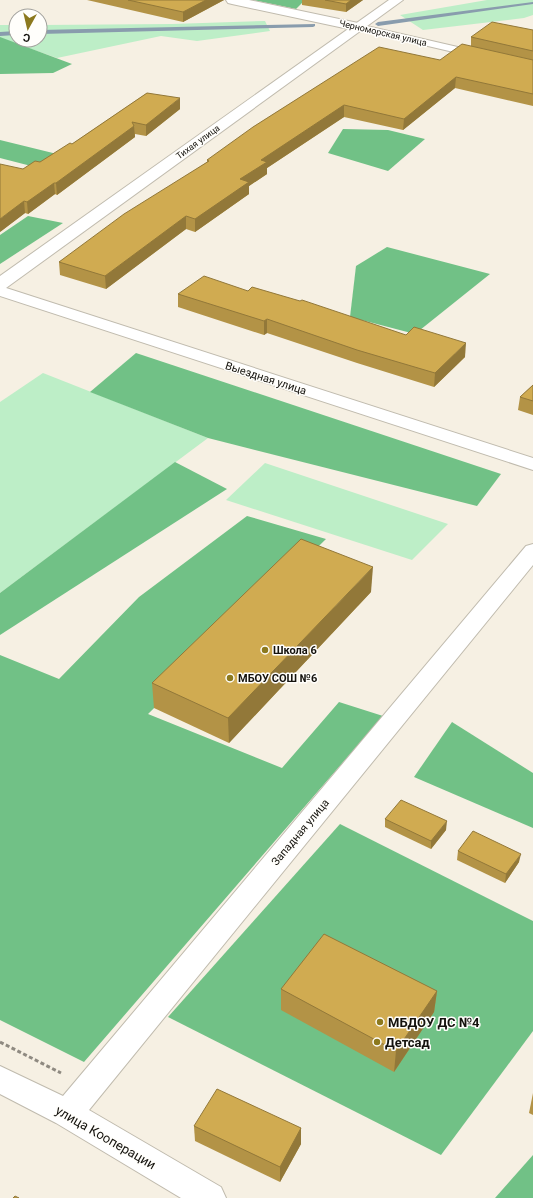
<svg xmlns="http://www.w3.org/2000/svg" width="533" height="1198" font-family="Roboto,sans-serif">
<rect width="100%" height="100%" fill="#f6f0e3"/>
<g fill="#bdeec7">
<polygon points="487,0 533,0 533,15 524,18 423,30 400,15"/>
<polygon points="265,21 270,31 197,41 161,36 57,58 0,38 0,25 16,25 16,40 40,40 40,25 172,24"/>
<polygon points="43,373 208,438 0,593 0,402"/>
<polygon points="265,463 448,524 412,560 226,500"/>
</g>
<g fill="#71c186">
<polygon points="253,0 305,0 296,9"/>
<polygon points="0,37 72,64 53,73 0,74"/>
<polygon points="343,129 388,130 425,139 388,171 328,153"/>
<polygon points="0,140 57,154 35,167 0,158"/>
<polygon points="28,216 63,223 0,264 0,235"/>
<polygon points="387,247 490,274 415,334 350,317 356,266"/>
<polygon points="136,353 501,474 477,506 208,438 90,392"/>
<polygon points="175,462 227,489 0,635 0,593"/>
<polygon points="247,516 326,539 148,714 282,768 339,702 383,716 84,1062 0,1020 0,655 59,679 139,597"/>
<polygon points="452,722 533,773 533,828 414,777"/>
<polygon points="340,824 533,921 533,1031 441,1155 168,1017"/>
<polygon points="533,1155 533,1198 495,1198"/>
</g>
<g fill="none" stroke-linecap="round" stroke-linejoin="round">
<g fill="#899cad" fill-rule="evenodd">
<polygon points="533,2 533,4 378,26 375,24 378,22"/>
<polygon points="315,24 315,26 313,27 40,34 40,30"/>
<polygon points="16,31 16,35 0,36 0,32"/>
</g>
<defs>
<polygon id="service" points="358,24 475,51 480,54 475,57 355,29 354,27 355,25"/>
<g id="minor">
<polygon points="226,0 249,0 358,23 362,24 364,27 362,30 358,31 232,4 228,3"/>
<polygon points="0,286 533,458 533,470 0,296"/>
<polygon points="533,544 533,565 89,1110 221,1187 226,1198 181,1198 56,1123 0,1094 0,1066 63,1096 526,546"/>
</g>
<polygon id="primary" points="389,0 403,0 6,288 0,289 0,276"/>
</defs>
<use href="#service" stroke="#c0bbae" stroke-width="2"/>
<use href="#minor" stroke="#c0bbae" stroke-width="2"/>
<use href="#primary" stroke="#c0bbae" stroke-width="2"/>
<polyline stroke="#8f8a81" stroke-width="3" stroke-dasharray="4 2.5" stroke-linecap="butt" points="0,1042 61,1073"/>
<use href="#service" fill="#fff" fill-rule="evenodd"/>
<use href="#minor" fill="#fff" fill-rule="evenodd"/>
<use href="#primary" fill="#fff" fill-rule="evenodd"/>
</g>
<g fill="#b39346">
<polygon points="87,0 224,0 183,22"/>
<polygon points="302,0 363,0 346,12 302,5"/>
<polygon points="533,30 533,106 455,88 403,130 344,117 267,168 267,174 249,186 249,194 195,232 186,229 106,289 60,275 59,262 207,162 207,160 440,60 471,46 471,37"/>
<polygon points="147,93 180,109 146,136 135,134 135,137 57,195 55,194 28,214 25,213 0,232 23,169 40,162 72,144"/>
<polygon points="248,291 465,357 434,387 357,363 267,333 264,335 178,307 178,294"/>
<polygon points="533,385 533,415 518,410 520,397"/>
<polygon points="371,592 229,743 154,708 152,683"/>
<polygon points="385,819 446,830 431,849 385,827"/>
<polygon points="458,851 519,862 505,883 457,860"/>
<polygon points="281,989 437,991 434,1012 394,1072 281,1010"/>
<polygon points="533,1093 533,1115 529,1113"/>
<polygon points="194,1126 301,1128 301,1144 280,1182 195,1141"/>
</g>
<g fill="#927839">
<polygon points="206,0 224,0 183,22 183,12"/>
<polygon points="351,0 363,0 346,12 346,4"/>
<polygon points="456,77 455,88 403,130 404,119"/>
<polygon points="180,98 180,109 146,136 146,125"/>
<polygon points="344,105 344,117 267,168 267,174 249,186 249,194 195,232 195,219 261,160"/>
<polygon points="134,126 135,137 57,195 56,183"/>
<polygon points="54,183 55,194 28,214 27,202"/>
<polygon points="24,201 25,213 0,232 0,219"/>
<polygon points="186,216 186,229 106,289 105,276"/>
<polygon points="267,319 267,333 264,335 264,321"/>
<polygon points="466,343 465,357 434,387 435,373"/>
<polygon points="373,567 371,592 229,743 228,718"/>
<polygon points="447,821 446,830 431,849 431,841"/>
<polygon points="521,854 519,862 505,883 506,874"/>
<polygon points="437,991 434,1012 394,1072 396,1051"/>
<polygon points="301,1128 301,1144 280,1182 280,1167"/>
</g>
<g fill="#d0ab51" stroke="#927839">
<polygon points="128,0 206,0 183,12"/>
<polygon points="325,0 351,0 346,4"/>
<polygon points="492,22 533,30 533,51 471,37"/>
<polygon points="462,44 533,60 533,94 456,77 404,119 344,105 261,160 267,162 240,179 249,182 195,219 186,216 105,276 59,262 124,214 209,161 207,160 253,127 379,47 440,60"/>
<polygon points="147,93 180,98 146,125 132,122 134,126 56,183 54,183 27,202 24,201 0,219 0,164 23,169 35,161 40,162 70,143 72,144"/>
<polygon points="204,276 248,291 252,287 300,301 302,300 406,335 414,327 466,343 435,373 357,350 267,319 264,321 178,294"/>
<polygon points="533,385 533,401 520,397"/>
<polygon points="301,539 373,567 228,718 152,683"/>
<polygon points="401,800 447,821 431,841 385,819"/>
<polygon points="473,831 521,854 506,874 458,851"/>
<polygon points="324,934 437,991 396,1051 281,989"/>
<polygon points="217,1089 301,1128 280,1167 194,1126"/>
<polygon points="15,1196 19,1198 13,1198"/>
</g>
<g fill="#8c791e" stroke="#fffefb" stroke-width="1.5">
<circle cx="265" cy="650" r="4"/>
<circle cx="230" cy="678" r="4"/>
<circle cx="380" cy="1022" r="4"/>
<circle cx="377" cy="1042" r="4"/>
</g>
<g text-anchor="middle" stroke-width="3" stroke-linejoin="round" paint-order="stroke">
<g font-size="9" fill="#14120d" stroke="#fffefb">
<text transform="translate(383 33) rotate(13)" y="3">Черноморская улица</text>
<text transform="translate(198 142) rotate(-36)" y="3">Тихая улица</text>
</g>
<g font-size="11" fill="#14120d" stroke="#fffefb">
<text transform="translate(266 378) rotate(18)" y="4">Выездная улица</text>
<text transform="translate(300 832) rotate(-50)" y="4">Западная улица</text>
</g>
<g font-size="11" font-weight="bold" fill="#14120d" stroke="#fffefb" text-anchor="start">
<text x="273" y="654">Школа 6</text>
<text x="238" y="682">МБОУ СОШ №6</text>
</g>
<g font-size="13" font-weight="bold" fill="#14120d" stroke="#fffefb" text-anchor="start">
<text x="388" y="1027">МБДОУ ДС №4</text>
<text x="385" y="1047">Детсад</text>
</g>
<g font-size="13" fill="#14120d" stroke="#fffefb">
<text transform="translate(106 1137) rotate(30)" y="5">улица Кооперации</text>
</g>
</g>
<g transform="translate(28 28) rotate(188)"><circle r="19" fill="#fffefb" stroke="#a1a09c"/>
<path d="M0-3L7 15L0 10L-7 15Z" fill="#8c791e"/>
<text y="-6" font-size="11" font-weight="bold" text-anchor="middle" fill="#14120d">С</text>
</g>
</svg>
